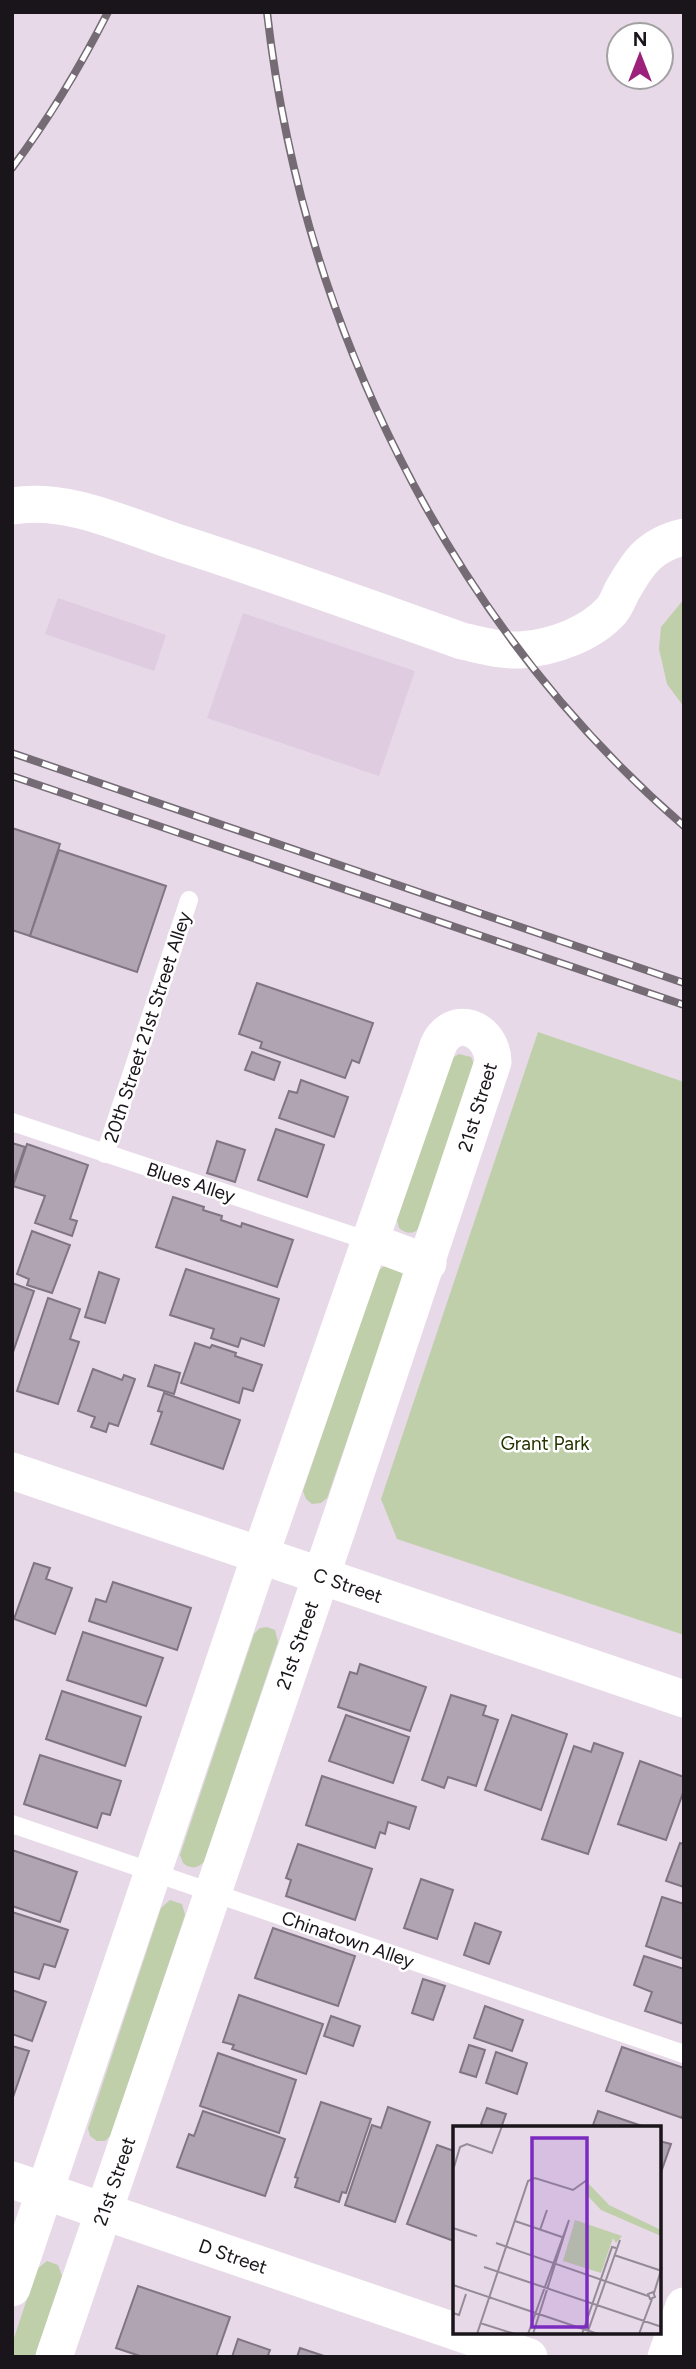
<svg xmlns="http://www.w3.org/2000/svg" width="696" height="2369" font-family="Figtree,sans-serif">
<rect width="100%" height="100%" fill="#e7d9e8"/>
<g fill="#dfcce1">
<polygon points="58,598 166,635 154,671 45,634"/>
<polygon points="243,613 415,671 379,776 207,718"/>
</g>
<g fill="#bfcfaa">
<polygon points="684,599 684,707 667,684 659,649 661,627"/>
<polygon points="538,1032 684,1082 684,1635 397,1539 381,1499"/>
<path d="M 459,1054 L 471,1057 L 474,1064 L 420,1227 C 414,1235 406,1234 399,1228 L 397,1220 L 452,1058 Z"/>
<polygon points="387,1264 402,1271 403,1279 327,1498 321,1503 312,1504 306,1499 303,1491 378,1271"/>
<path d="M 267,1627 L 275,1630 L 278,1642 L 204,1862 C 197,1869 190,1869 183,1863 L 180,1855 L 254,1634 L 260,1628 Z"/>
<polygon points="170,1900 182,1904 185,1915 111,2135 105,2141 97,2141 90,2136 88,2128 161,1908"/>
<polygon points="47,2261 58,2265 62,2276 35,2357 12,2357 12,2344 37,2269"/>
</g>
<g fill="#b1a4b2" stroke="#817583" stroke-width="2">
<polygon points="12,828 60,844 30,936 12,930"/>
<polygon points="59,850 166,886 137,972 30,936"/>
<polygon points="257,983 373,1023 359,1063 352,1060 345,1078 260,1048 262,1042 239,1034"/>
<polygon points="252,1052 280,1062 274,1080 245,1070"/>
<polygon points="301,1080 348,1097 334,1137 279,1118 289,1091 297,1093"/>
<polygon points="276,1129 324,1145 307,1197 258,1180"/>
<polygon points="217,1141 245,1150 235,1182 207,1173"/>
<polygon points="12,1143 25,1147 12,1184"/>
<polygon points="27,1144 88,1165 70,1219 77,1221 72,1236 35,1223 45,1196 13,1186"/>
<polygon points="173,1197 204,1207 203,1210 222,1216 221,1220 241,1227 242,1223 293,1240 277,1287 156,1247"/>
<polygon points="32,1231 70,1245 52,1293 27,1285 29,1279 17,1274"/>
<polygon points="186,1269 279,1299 264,1346 241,1338 238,1347 211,1338 214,1329 170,1315"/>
<polygon points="99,1272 119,1279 105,1323 85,1317"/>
<polygon points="12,1283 34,1291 12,1355"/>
<polygon points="48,1298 80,1309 70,1339 79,1342 58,1404 17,1391"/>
<polygon points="195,1343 210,1348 212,1345 236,1353 235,1356 262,1365 253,1391 243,1388 239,1403 181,1383"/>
<polygon points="155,1365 180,1373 174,1394 148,1386"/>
<polygon points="93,1369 122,1380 124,1375 135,1379 118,1426 109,1423 106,1432 91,1427 95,1417 78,1411"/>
<polygon points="164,1393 240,1420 223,1469 151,1444 162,1412 158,1411"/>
<polygon points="34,1563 50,1568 46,1579 72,1588 55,1634 14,1619"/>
<polygon points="113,1582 191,1608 177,1650 89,1621 96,1599 106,1602"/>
<polygon points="83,1632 163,1658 146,1706 67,1680"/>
<polygon points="360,1664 426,1687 410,1731 338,1707 350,1672 357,1674"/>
<polygon points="62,1691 141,1717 125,1766 46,1739"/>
<polygon points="451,1695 486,1706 483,1715 498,1720 476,1786 448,1777 444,1788 422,1780"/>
<polygon points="346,1715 409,1737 393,1783 329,1761"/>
<polygon points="512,1715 567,1734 541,1810 485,1790"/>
<polygon points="594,1743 623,1753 588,1854 542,1839 574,1746 591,1752"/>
<polygon points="40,1755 121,1781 110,1815 102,1813 97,1828 24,1804"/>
<polygon points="640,1761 684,1777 684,1790 666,1840 618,1824"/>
<polygon points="322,1776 416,1807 409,1829 388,1822 385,1834 380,1832 375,1848 306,1825"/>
<polygon points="680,1843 684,1844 684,1887 666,1881"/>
<polygon points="298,1844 372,1869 355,1920 286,1896 291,1880 286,1878"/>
<polygon points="12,1850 77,1872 60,1922 12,1906"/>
<polygon points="421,1879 453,1890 437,1939 404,1928"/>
<polygon points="662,1897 684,1904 684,1959 646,1946"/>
<polygon points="12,1912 68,1930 55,1967 44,1964 39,1979 12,1971"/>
<polygon points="475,1923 501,1932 489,1964 464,1955"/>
<polygon points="273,1928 355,1956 338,2006 255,1978"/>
<polygon points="644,1956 684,1969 684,2024 645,2011 652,1992 634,1985"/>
<polygon points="423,1979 445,1986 433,2020 412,2013"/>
<polygon points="12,1990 46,2002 32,2041 12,2034"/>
<polygon points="239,1995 323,2024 306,2074 232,2049 234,2045 223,2042"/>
<polygon points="485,2006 523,2020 512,2051 474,2038"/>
<polygon points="331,2016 360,2026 353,2046 324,2036"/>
<polygon points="469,2045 485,2050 476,2077 460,2072"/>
<polygon points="12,2046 29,2051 12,2100"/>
<polygon points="622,2047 684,2068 684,2111 682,2118 606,2091"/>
<polygon points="496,2052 527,2063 517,2094 486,2083"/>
<polygon points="218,2053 296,2080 279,2133 200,2106"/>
<polygon points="321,2102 371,2119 346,2193 342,2192 339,2202 295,2187 298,2178 295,2177"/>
<polygon points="388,2107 430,2122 395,2222 345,2205 372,2125 381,2128"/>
<polygon points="487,2108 506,2114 501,2128 489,2128 481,2124"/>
<polygon points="203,2111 285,2139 265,2196 177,2167 189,2134 194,2136"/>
<polygon points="598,2111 648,2128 592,2128"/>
<polygon points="659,2141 671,2144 659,2178"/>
<polygon points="437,2145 454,2151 454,2241 407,2224"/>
<polygon points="138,2286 230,2317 216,2357 143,2357 116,2348"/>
<polygon points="238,2339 270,2350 268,2355 272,2357 232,2357"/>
<polygon points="300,2348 327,2357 297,2357"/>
</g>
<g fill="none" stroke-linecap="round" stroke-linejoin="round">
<g stroke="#fff" stroke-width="18">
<polyline points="12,1122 369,1241"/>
<polyline points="105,1154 189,900"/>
<polyline points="12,1824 684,2054"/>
</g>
<g stroke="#fff" stroke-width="37">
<path d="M 12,506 C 67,497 122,524 173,541 C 270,572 366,607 462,641 C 481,645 501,651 520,650 C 552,648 591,634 612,610 C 616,605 619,597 622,591 C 638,563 649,545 684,537"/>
<polyline points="369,1241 428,1263"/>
<polyline points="12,1471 684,1699"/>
<polyline points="12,2180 454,2331"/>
<path d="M 12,2288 L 260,1556 L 438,1046 C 452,1013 492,1027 493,1062 L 341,1518 L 54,2357"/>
<polyline points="457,2332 529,2357"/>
<polyline points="666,2357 684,2306"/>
</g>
<defs>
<g id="rail">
<path d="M 267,12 C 302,321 447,621 684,826"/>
<path d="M 12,168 C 49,119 80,67 108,12"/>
<polyline points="12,753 684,983"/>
<polyline points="12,776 684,1005"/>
</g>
</defs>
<use href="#rail" stroke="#746b75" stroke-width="8"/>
<use href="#rail" stroke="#fff" stroke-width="5" stroke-dasharray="16" stroke-linecap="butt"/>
</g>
<g text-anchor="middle" stroke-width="5" stroke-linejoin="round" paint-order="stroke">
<g font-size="19" fill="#19151a" stroke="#fff">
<text transform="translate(147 1027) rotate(-72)" y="7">20th Street 21st Street Alley</text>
<text transform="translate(477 1107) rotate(-73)" y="7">21st Street</text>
<text transform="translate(191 1182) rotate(18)" y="7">Blues Alley</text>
<text transform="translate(348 1585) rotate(19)" y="7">C Street</text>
<text transform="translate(297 1645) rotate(-71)" y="7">21st Street</text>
<text transform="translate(348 1939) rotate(19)" y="7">Chinatown Alley</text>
<text transform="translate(114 2181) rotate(-71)" y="7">21st Street</text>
<text transform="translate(233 2256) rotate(19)" y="7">D Street</text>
</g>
<g font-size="19" fill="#243500" stroke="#fff">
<text x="545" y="1450">Grant Park</text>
</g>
</g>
<g transform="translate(453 2126)">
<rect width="208" height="208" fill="#e7d9e8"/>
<path d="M 136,58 L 156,79 L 208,104 L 208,110 L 148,84 L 132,67 ZM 122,94 L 169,110 L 163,117 L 160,112 L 148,147 L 110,135 Z" fill="#bfcfaa"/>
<path fill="none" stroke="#958b96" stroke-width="2" d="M 1,41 L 7,21 L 14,18 L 39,27 L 49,0M 62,95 L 109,111M 0,102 L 24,110M 87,104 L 94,84M 43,117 L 195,170M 161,129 L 209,145M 31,141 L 209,201M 0,159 L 145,208M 200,166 L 202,171 L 197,173 L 195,168 ZM 201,167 L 209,141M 0,187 L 6,189 L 13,168M 27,197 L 62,208M 24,208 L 75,55 L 82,52 L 120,64 L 134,54M 75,208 L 116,94 L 80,208M 129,208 L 159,121 L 163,122M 134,208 L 167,114M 186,208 L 199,173"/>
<path fill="#7b2cbf" fill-opacity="0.15" stroke="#7b2cbf" stroke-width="3.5" d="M 79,12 L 134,12 L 134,201 L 79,201 Z"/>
<rect width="208" height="208" fill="none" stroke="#19151a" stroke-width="3.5"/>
</g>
<rect width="696" height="2369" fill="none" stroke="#19151a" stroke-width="28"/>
<g transform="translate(640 56)"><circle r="33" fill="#ffffff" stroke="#a3a1a3" stroke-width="2"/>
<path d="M0-5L12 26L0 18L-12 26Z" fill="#9b217a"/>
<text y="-10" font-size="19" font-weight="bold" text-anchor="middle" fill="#19151a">N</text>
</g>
</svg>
